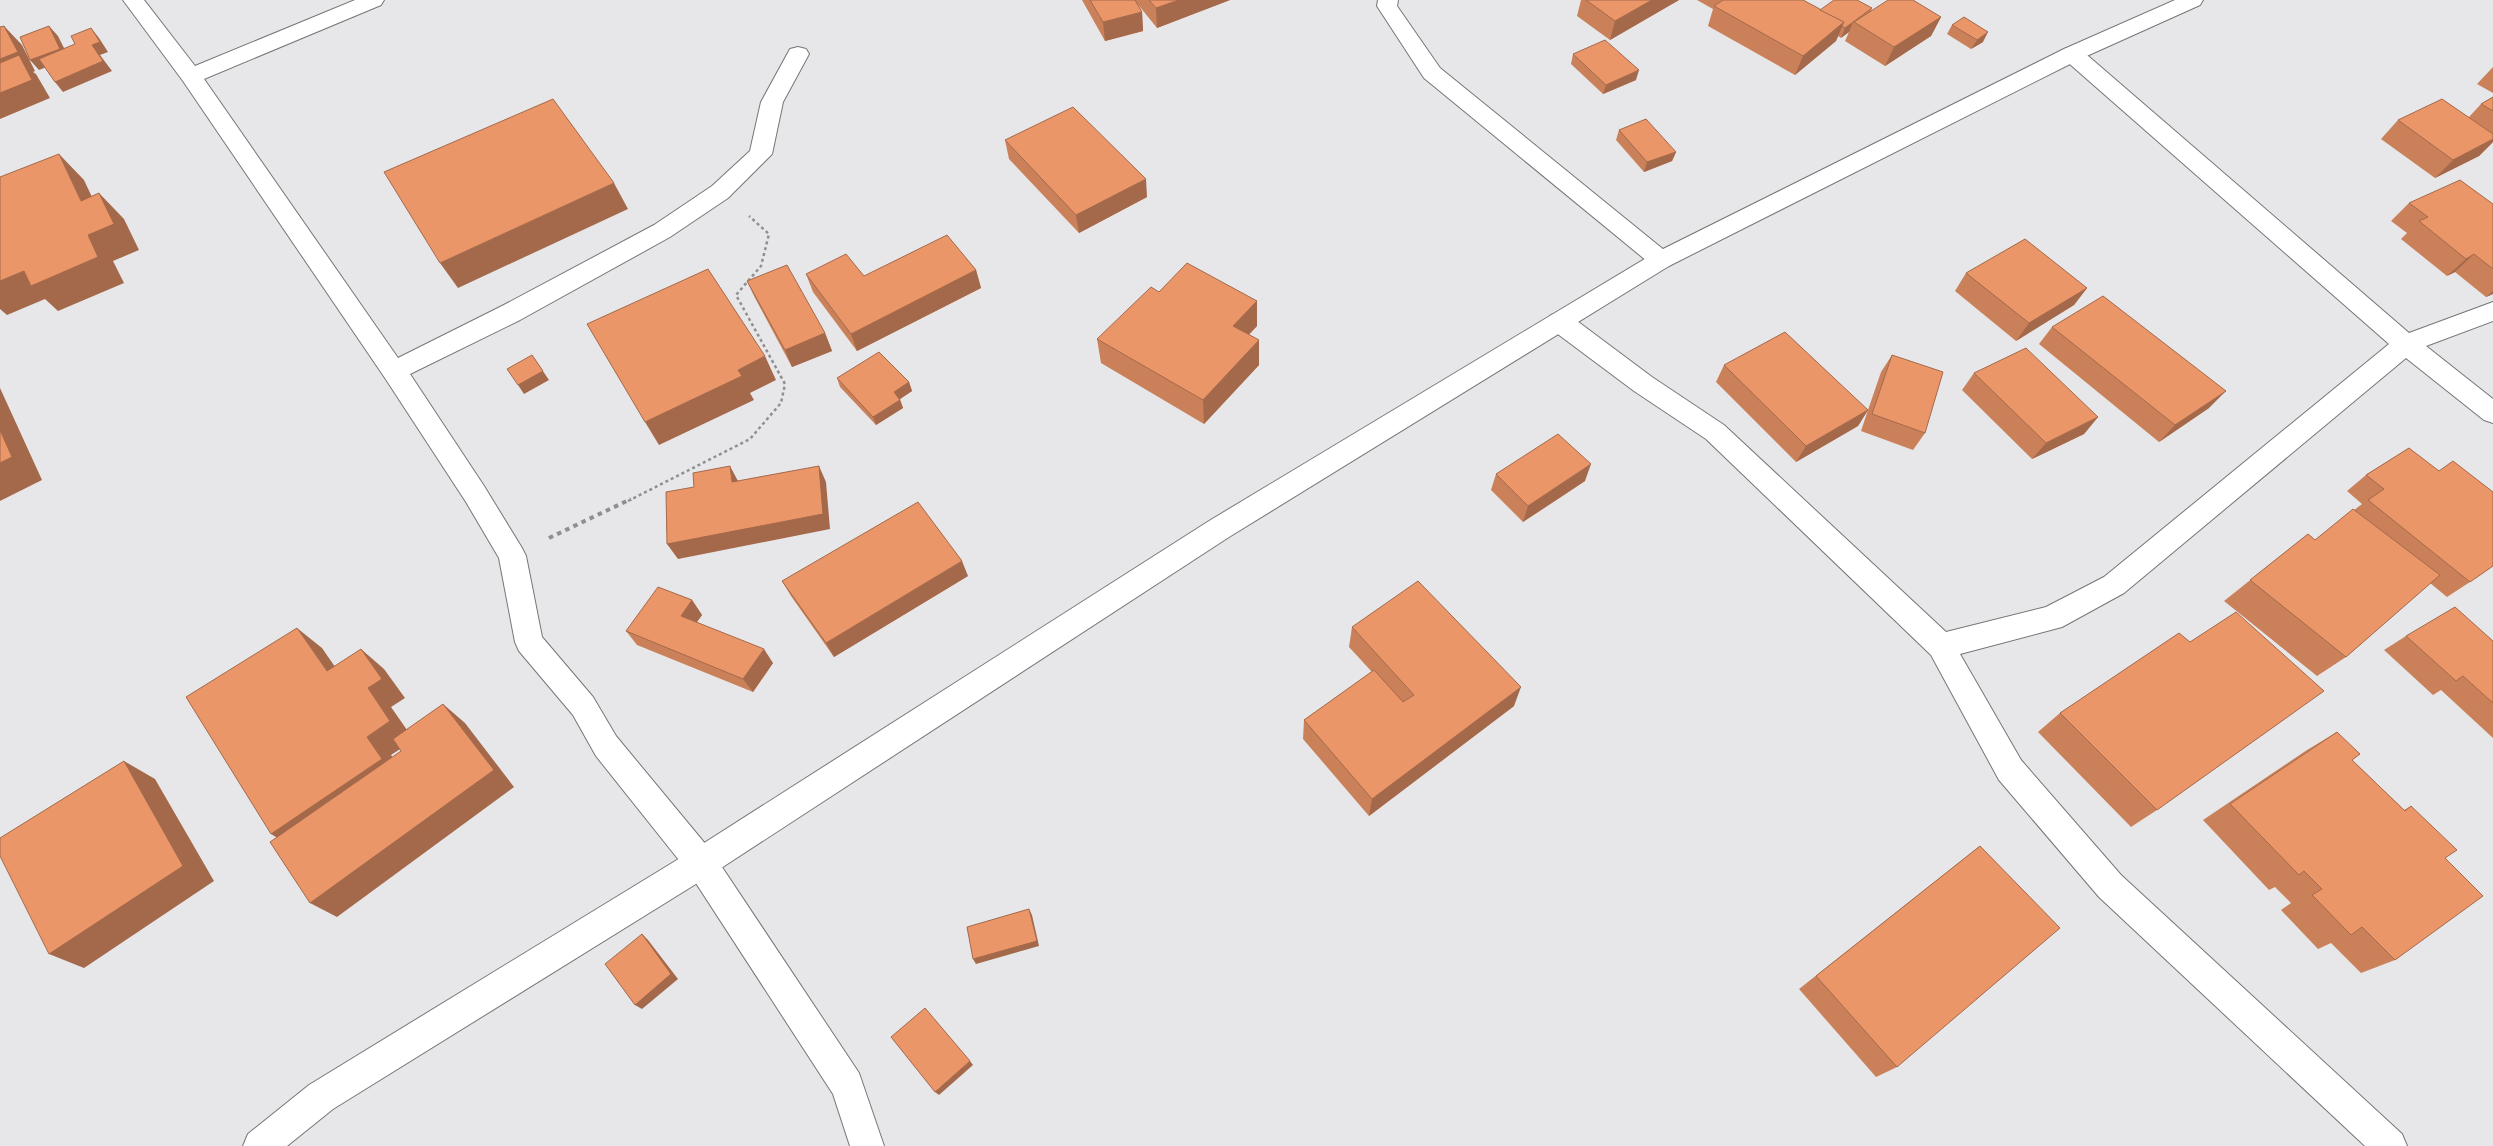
<svg xmlns="http://www.w3.org/2000/svg" width="2493" height="1146" font-family="'Exo 2',sans-serif">
<rect width="100%" height="100%" fill="#e7e7e9"/>
<g fill="none" stroke-linecap="round" stroke-linejoin="round">
<defs>
<g id="street">
<polygon points="123,0 144,0 195,66 355,0 384,0 381,5 204,79 398,358 502,306 654,225 712,186 750,151 761,102 790,49 798,47 806,49 809,54 783,102 772,154 728,198 670,237 520,320 410,374 484,486 522,548 526,556 542,637 593,697 616,736 712,852 859,1073 884,1146 850,1146 833,1094 690,874 596,756 573,715 519,651 515,642 499,558 466,502 385,378 183,81"/>
<polygon points="1378,0 1398,0 1397,6 1440,68 1669,254 1673,260 1669,266 1661,269 1653,266 1424,78 1377,6"/>
<polygon points="2072,47 2080,49 2409,333 2493,302 2493,321 2426,346 2493,399 2493,423 2484,420 2406,358 2124,593 2062,627 1960,654 2021,760 2121,875 2402,1134 2407,1146 2365,1146 2099,897 1999,780 1931,655 1706,439 1634,391 1551,329 1548,322 1551,315 1560,313 1569,315 1652,377 1724,425 1946,632 2046,607 2104,577 2389,344 2064,59 2061,54 2064,49"/>
</g>
<polygon id="secondary" points="2175,0 2203,0 2200,5 2080,59 1669,266 1229,537 712,874 333,1109 287,1146 243,1146 248,1134 309,1085 690,852 1209,521 1653,254 2064,49"/>
</defs>
<use href="#street" stroke="#757677" stroke-width="2"/>
<use href="#secondary" stroke="#757677" stroke-width="2"/>
<polyline stroke="#8f8f90" stroke-width="2.5" stroke-dasharray="3 3" stroke-linecap="butt" points="628,501 750,439 781,403 785,384 736,295 761,266 769,234 749,216"/>
<polyline stroke="#8f8f90" stroke-width="4" stroke-dasharray="4.5 4.5" stroke-linecap="butt" points="549,538 631,499"/>
<use href="#street" fill="#fff" fill-rule="evenodd"/>
<use href="#secondary" fill="#fff" fill-rule="evenodd"/>
</g>
<g fill="#ca815a">
<polygon points="1082,0 1230,0 1157,28 1136,2 1142,12 1143,31 1105,41"/>
<polygon points="1581,0 1679,0 1610,40 1577,16"/>
<polygon points="1697,0 1803,0 1820,10 1872,8 1871,11 1941,17 1931,36 1885,66 1845,41 1849,32 1841,38 1838,36 1836,41 1795,75 1708,26 1713,9"/>
<polygon points="1952,25 1983,42 1971,49 1947,34"/>
<polygon points="1573,54 1636,80 1603,94 1571,64"/>
<polygon points="2493,67 2493,93 2477,84"/>
<polygon points="2493,97 2493,142 2479,156 2435,178 2381,139 2398,120 2469,117 2481,104"/>
<polygon points="1619,130 1676,152 1672,161 1644,172 1616,140"/>
<polygon points="1005,140 1147,197 1079,233 1009,159"/>
<polygon points="2409,203 2493,204 2493,294 2486,297 2455,272 2447,276 2401,239 2407,233 2391,221"/>
<polygon points="976,270 981,288 857,351 813,292 806,274 864,276"/>
<polygon points="1966,273 2087,288 2074,305 2016,341 1955,291"/>
<polygon points="747,281 825,333 832,351 792,367 755,298"/>
<polygon points="1159,292 1257,301 1257,326 1249,335 1259,365 1204,424 1101,363 1097,339"/>
<polygon points="2052,327 2209,408 2159,442 2039,344"/>
<polygon points="1892,355 1925,433 1913,450 1861,431 1868,410 1858,426 1796,462 1716,382 1724,365 1868,410 1881,372"/>
<polygon points="1974,373 2098,417 2084,434 2032,459 1962,390"/>
<polygon points="837,378 909,382 912,391 900,399 903,408 876,425 840,387"/>
<polygon points="2409,448 2470,582 2447,597 2430,583 2346,657 2317,676 2224,601 2308,534 2315,540 2362,504 2347,491 2366,475"/>
<polygon points="1496,474 1585,481 1523,522 1491,490"/>
<polygon points="968,576 834,657 791,596 782,581"/>
<polygon points="692,600 702,615 697,622 773,663 753,692 637,645 626,631"/>
<polygon points="1352,627 1514,706 1369,816 1303,739 1304,720 1372,672 1349,647"/>
<polygon points="2406,636 2493,641 2493,738 2441,690 2433,695 2384,650"/>
<polygon points="2190,642 2157,810 2131,827 2038,732 2060,713"/>
<polygon points="2337,732 2352,760 2404,810 2411,806 2445,858 2395,960 2361,973 2331,943 2318,949 2281,910 2291,903 2275,887 2269,890 2203,820 2307,750"/>
<polygon points="1980,846 1897,1067 1876,1077 1799,989"/>
</g>
<g fill="#a4694a">
<polygon points="1179,0 1230,0 1157,28 1156,8"/>
<polygon points="1652,0 1679,0 1610,40 1615,21"/>
<polygon points="1142,12 1143,31 1105,41 1103,22"/>
<polygon points="1941,17 1931,36 1885,66 1894,47"/>
<polygon points="1844,22 1836,41 1795,75 1803,56"/>
<polygon points="1853,22 1849,32 1841,38 1845,28"/>
<polygon points="4,26 22,45 35,71 33,72 36,74 50,98 0,119 0,59"/>
<polygon points="49,26 58,36 69,58 39,70 30,60"/>
<polygon points="91,28 99,38 108,52 100,55 112,71 63,92 55,82"/>
<polygon points="1988,32 1983,42 1971,49 1977,40"/>
<polygon points="1639,70 1636,80 1603,94 1606,85"/>
<polygon points="2493,139 2493,142 2479,156 2435,178 2453,160"/>
<polygon points="1676,152 1672,161 1644,172 1647,162"/>
<polygon points="59,154 84,180 106,227 81,201"/>
<polygon points="1146,179 1147,197 1079,233 1076,215"/>
<polygon points="614,183 628,209 458,288 440,263"/>
<polygon points="99,193 124,219 139,250 113,261 124,283 58,311 45,299 7,315 0,309 0,281 88,235"/>
<polygon points="2474,254 2455,272 2447,276 2466,259"/>
<polygon points="976,270 981,288 857,351 851,334"/>
<polygon points="2087,288 2074,305 2016,341 2029,323"/>
<polygon points="2493,291 2493,294 2486,297"/>
<polygon points="1257,301 1257,326 1233,350 1233,326"/>
<polygon points="825,333 832,351 792,367 785,350"/>
<polygon points="1259,340 1259,365 1204,424 1203,400"/>
<polygon points="532,355 549,380 524,394 518,385"/>
<polygon points="765,356 776,380 750,393 754,400 659,445 645,422 738,370"/>
<polygon points="909,382 912,391 897,401 894,392"/>
<polygon points="0,388 42,480 0,501"/>
<polygon points="2226,391 2209,408 2159,442 2175,425"/>
<polygon points="900,400 903,408 876,425 873,417"/>
<polygon points="1868,410 1858,426 1796,462 1806,446"/>
<polygon points="2098,417 2084,434 2032,459 2046,443"/>
<polygon points="1591,464 1585,481 1523,522 1528,506"/>
<polygon points="730,466 739,483 732,482"/>
<polygon points="819,466 826,482 830,529 678,559 667,544"/>
<polygon points="962,561 968,576 834,657 826,643"/>
<polygon points="692,600 702,615 691,630 681,616"/>
<polygon points="297,628 322,648 351,690 327,671"/>
<polygon points="361,649 384,669 405,698 391,707 414,740 391,755 406,776 298,850 271,834 367,737 368,688"/>
<polygon points="764,649 773,663 753,692 743,679"/>
<polygon points="1521,687 1514,706 1369,816 1372,799"/>
<polygon points="443,704 465,723 514,787 337,917 310,903"/>
<polygon points="124,761 155,779 214,881 84,968 49,954"/>
<polygon points="1029,909 1032,915 1039,946 976,964 973,959"/>
<polygon points="642,934 648,940 678,979 642,1009 635,1005"/>
<polygon points="970,1061 973,1065 939,1095 935,1092"/>
</g>
<g fill="#eb9669" stroke="#a4694a">
<polygon points="1090,0 1135,0 1142,12 1103,22"/>
<polygon points="1149,0 1179,0 1156,8"/>
<polygon points="1586,0 1652,0 1615,21"/>
<polygon points="1723,0 1803,0 1844,22 1803,56 1714,6"/>
<polygon points="1834,0 1857,0 1872,8 1845,28 1842,26 1844,22 1820,10"/>
<polygon points="1888,0 1913,0 1941,17 1894,47 1854,22"/>
<polygon points="1964,17 1988,32 1977,40 1952,25"/>
<polygon points="4,26 18,52 0,59 0,27"/>
<polygon points="49,26 60,49 30,60 20,37"/>
<polygon points="91,28 100,42 92,45 103,61 55,82 39,59 75,44 71,36"/>
<polygon points="1605,40 1639,70 1606,85 1573,54"/>
<polygon points="19,55 32,80 0,93 0,63"/>
<polygon points="2493,97 2493,111 2481,104"/>
<polygon points="553,99 614,183 440,263 384,172"/>
<polygon points="2442,99 2493,134 2493,139 2453,160 2398,120"/>
<polygon points="1073,107 1146,179 1076,215 1005,140"/>
<polygon points="1646,119 1676,152 1647,162 1619,130"/>
<polygon points="59,154 81,201 99,193 114,224 88,235 98,257 31,286 24,271 0,281 0,177"/>
<polygon points="2460,180 2493,204 2493,269 2474,254 2466,259 2419,221 2428,217 2409,203"/>
<polygon points="947,235 976,270 851,334 806,274 846,254 864,276"/>
<polygon points="2025,239 2087,288 2029,323 1966,273"/>
<polygon points="1187,263 1257,301 1233,326 1259,340 1203,400 1097,339 1151,287 1159,292"/>
<polygon points="787,265 825,333 785,350 747,281"/>
<polygon points="708,269 765,356 738,370 742,376 645,422 587,324"/>
<polygon points="2103,296 2226,391 2175,425 2052,327"/>
<polygon points="1785,332 1868,410 1806,446 1724,365"/>
<polygon points="2026,348 2098,417 2046,443 1974,373"/>
<polygon points="879,352 909,382 894,392 900,400 873,417 837,378"/>
<polygon points="532,355 543,371 518,385 507,369"/>
<polygon points="1892,355 1943,372 1925,433 1872,414"/>
<polygon points="0,430 12,457 0,463"/>
<polygon points="1558,434 1591,464 1528,506 1496,474"/>
<polygon points="2409,448 2439,471 2453,461 2493,492 2493,566 2470,582 2368,500 2384,489 2366,475"/>
<polygon points="730,466 732,482 819,466 823,514 667,544 666,492 694,487 693,473"/>
<polygon points="918,502 962,561 826,643 782,581"/>
<polygon points="2353,509 2440,575 2346,657 2250,580 2308,534 2315,540"/>
<polygon points="1418,581 1521,687 1372,799 1304,720 1374,670 1403,702 1414,695 1352,627"/>
<polygon points="658,587 692,600 681,616 764,649 743,679 626,631"/>
<polygon points="2455,607 2493,641 2493,703 2463,676 2456,681 2406,636"/>
<polygon points="2236,612 2324,691 2157,810 2060,713 2179,633 2190,642"/>
<polygon points="297,628 327,671 361,649 382,679 368,688 390,721 367,737 382,759 271,834 186,697"/>
<polygon points="443,704 494,770 310,903 270,842 401,751 393,739"/>
<polygon points="2337,732 2360,754 2352,760 2405,811 2411,806 2457,850 2445,858 2483,896 2395,960 2362,927 2351,935 2312,895 2322,889 2304,871 2299,875 2230,804"/>
<polygon points="124,761 183,866 49,954 0,856 0,838"/>
<polygon points="1980,846 2060,928 1897,1067 1816,976"/>
<polygon points="1029,909 1037,941 973,959 967,927"/>
<polygon points="642,934 671,974 635,1005 605,964"/>
<polygon points="925,1008 970,1061 935,1092 891,1037"/>
</g>
</svg>
